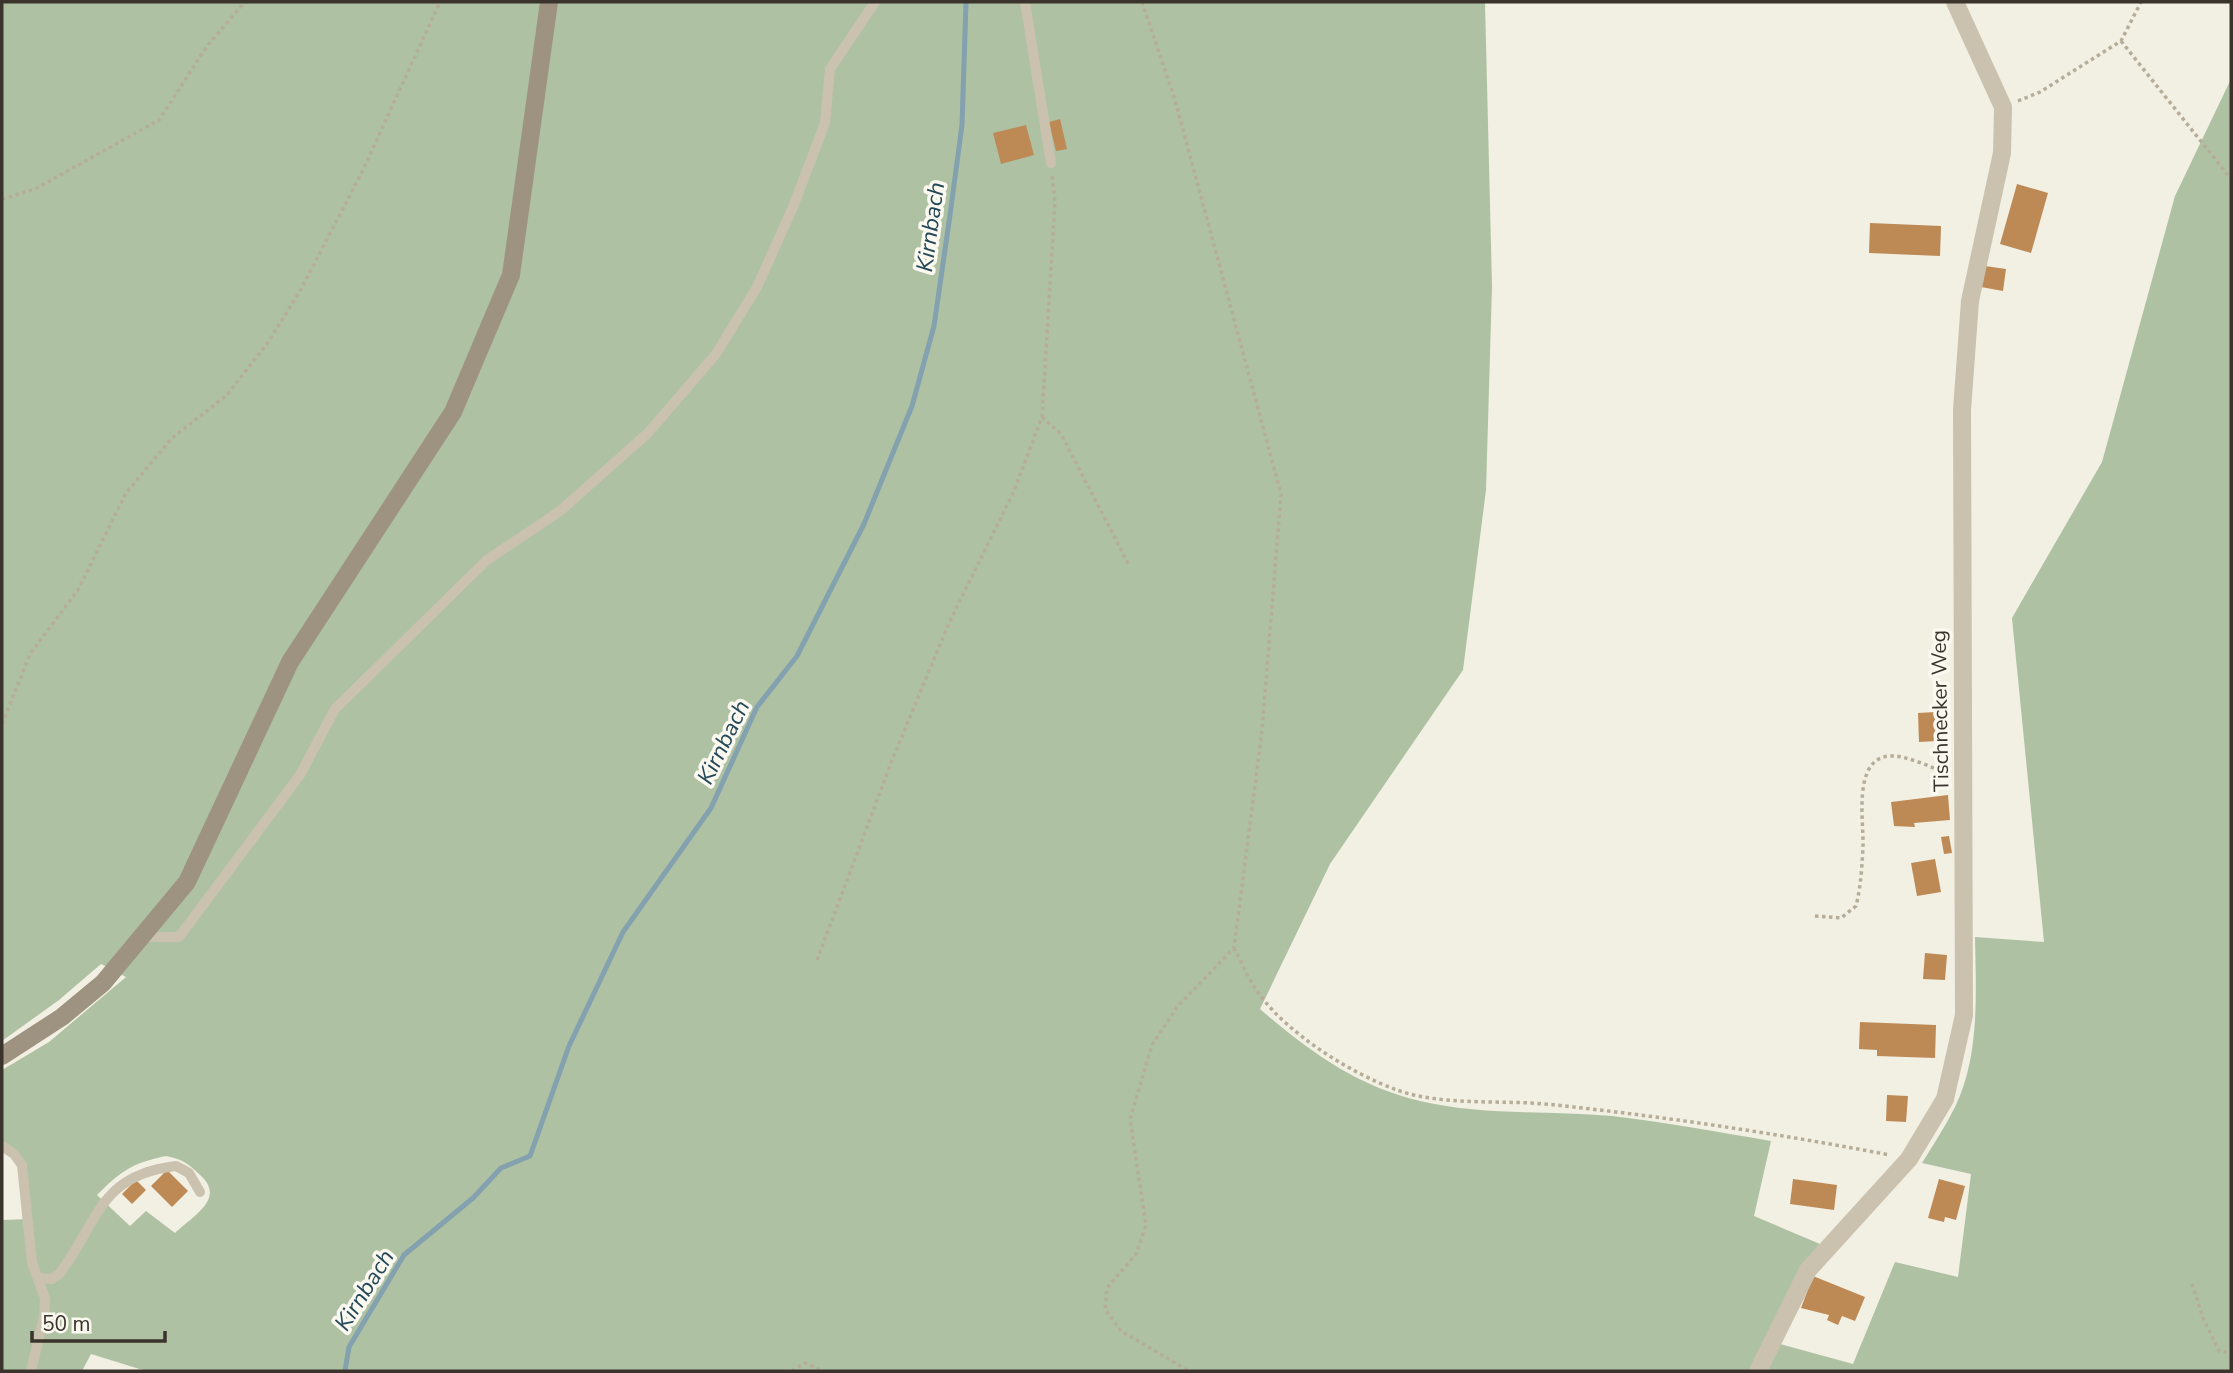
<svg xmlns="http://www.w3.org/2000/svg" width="2233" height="1373" font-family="'Nunito Sans',sans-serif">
<rect width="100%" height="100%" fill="#f2efe3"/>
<g fill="#afc1a3" fill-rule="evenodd">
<path d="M 2,2 L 1485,2 L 1492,286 L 1486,490 L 1463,670 L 1330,864 L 1260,1009 C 1307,1050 1358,1087 1420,1101 C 1483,1116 1549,1110 1612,1116 C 1665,1122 1718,1132 1771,1141 L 1754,1216 L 1820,1244 L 1804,1263 L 1752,1371 L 146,1371 L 91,1354 L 82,1371 L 2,1371 L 2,1220 L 30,1219 L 26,1167 L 2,1141 L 2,1070 L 49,1042 L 126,977 L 101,964 L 59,1000 L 2,1041 ZM 166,1156 C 181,1159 188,1163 199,1174 C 227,1198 194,1215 175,1233 L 146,1211 L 130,1226 L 97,1195 C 121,1171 132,1163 166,1156 Z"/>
<path d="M 2231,79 L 2231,1371 L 1767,1371 L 1780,1344 L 1853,1364 L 1895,1262 L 1958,1277 L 1971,1174 L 1922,1163 C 1933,1145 1945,1127 1955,1107 C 1980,1056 1976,993 1975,937 L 2044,942 L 2012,618 L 2102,462 L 2175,196 Z"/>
</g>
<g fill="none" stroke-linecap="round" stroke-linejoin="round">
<polyline stroke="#83a1ae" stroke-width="5" points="345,1371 349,1347 404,1255 473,1198 501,1168 530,1156 569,1046 623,932 711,808 757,707 797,656 864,524 912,406 934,326 950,215 962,125 966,2"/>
</g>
<g fill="#bd8a56">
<polygon points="1060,119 1067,149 1056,151 1049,122"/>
<polygon points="1026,125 1034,155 1001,164 993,133"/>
<polygon points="2017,184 2048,193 2031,253 2000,244"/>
<polygon points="1870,223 1941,226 1940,256 1869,253"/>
<polygon points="1985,266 2006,269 2003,291 1981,287"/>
<polygon points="1936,712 1938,741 1919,742 1918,713"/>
<polygon points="1948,795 1950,820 1914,823 1915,827 1894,826 1891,802"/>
<polygon points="1949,836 1952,853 1944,854 1941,837"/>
<polygon points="1935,859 1941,892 1917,896 1911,863"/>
<polygon points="1925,953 1947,955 1945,980 1923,979"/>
<polygon points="1860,1022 1936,1025 1935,1058 1877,1056 1877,1050 1859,1049"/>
<polygon points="1887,1095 1908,1096 1906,1122 1886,1121"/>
<polygon points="167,1170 188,1191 172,1207 151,1186"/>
<polygon points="1793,1179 1837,1185 1834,1210 1790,1204"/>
<polygon points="1939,1179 1965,1186 1956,1220 1945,1217 1944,1222 1928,1218"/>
<polygon points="136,1180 146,1190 132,1204 122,1194"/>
<polygon points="1813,1276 1865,1297 1855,1321 1842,1316 1838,1325 1827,1320 1829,1315 1801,1308"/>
</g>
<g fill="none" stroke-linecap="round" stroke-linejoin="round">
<g stroke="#b6ad99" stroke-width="3.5" stroke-dasharray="3.5 3.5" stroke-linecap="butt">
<polyline points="1142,2 1175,100 1281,494 1262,731 1234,948 1177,1007 1152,1045 1130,1119 1146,1225 1136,1254 1107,1288 1105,1309 1121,1331 1189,1371"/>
<polyline points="2121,41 2231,179"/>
<polyline points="2018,101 2040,92 2121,41 2141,2"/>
<polyline points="2,199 35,189 159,120 207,46 245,2"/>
<polyline points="1042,417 1061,434 1129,565"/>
<polyline points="2,724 30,654 78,590 126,493 171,439 227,395 269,341 300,291 362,172 440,2"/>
<path d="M 1815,916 L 1841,918 L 1856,906 C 1861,886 1862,866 1863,846 C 1864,822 1852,758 1890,756 C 1907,755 1931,768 1948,773"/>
<path d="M 1234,948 C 1242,963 1249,981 1260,995 C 1288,1034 1352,1074 1397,1090 C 1444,1107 1506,1099 1555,1105 C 1668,1117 1779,1134 1890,1155"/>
<polyline points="817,960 891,763 949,623 1014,491 1042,417 1055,202 1052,175"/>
<polyline points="2192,1284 2203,1318 2219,1351 2231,1353"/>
<polyline points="792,1371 805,1363 823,1371"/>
</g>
<g stroke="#cac2af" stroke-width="10">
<polyline points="1025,2 1051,163"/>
<polyline points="140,937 179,937 300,775 335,709 487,560 560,511 648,433 716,354 757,287 793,207 825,123 830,69 875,2"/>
<polyline points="2,1146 14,1154 22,1165 32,1263 45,1298 44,1317 31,1371"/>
<path d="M 39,1278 L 52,1279 L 60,1273 C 99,1221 99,1175 176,1166 L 189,1173 L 200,1192"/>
</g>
<polyline stroke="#cac2af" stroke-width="18" points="1758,1371 1808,1270 1909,1159 1945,1099 1964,1015 1962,410 1970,301 2002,153 2003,107 1955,2"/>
<polyline stroke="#9e9380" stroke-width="18" points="2,1056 62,1017 103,983 187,882 290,662 453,412 511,275 549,2"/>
</g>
<g text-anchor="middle" stroke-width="7" stroke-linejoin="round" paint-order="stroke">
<g font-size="21" fill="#3a342c" stroke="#faf8ef">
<text transform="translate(1940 711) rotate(-91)" y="7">Tischnecker Weg</text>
</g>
<g font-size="23" font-style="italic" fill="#244859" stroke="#faf8ef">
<text transform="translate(930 227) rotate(-82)" y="8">Kirnbach</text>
<text transform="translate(723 742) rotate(-64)" y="8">Kirnbach</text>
<text transform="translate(364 1290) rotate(-58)" y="8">Kirnbach</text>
</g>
</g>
<rect width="2233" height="1373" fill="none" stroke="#3a342c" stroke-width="7"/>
<path d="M32 1331v10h133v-10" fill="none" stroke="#3a342c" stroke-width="3.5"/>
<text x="42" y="1331" font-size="21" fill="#3a342c" stroke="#faf8ef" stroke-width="5" paint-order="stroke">50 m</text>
</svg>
